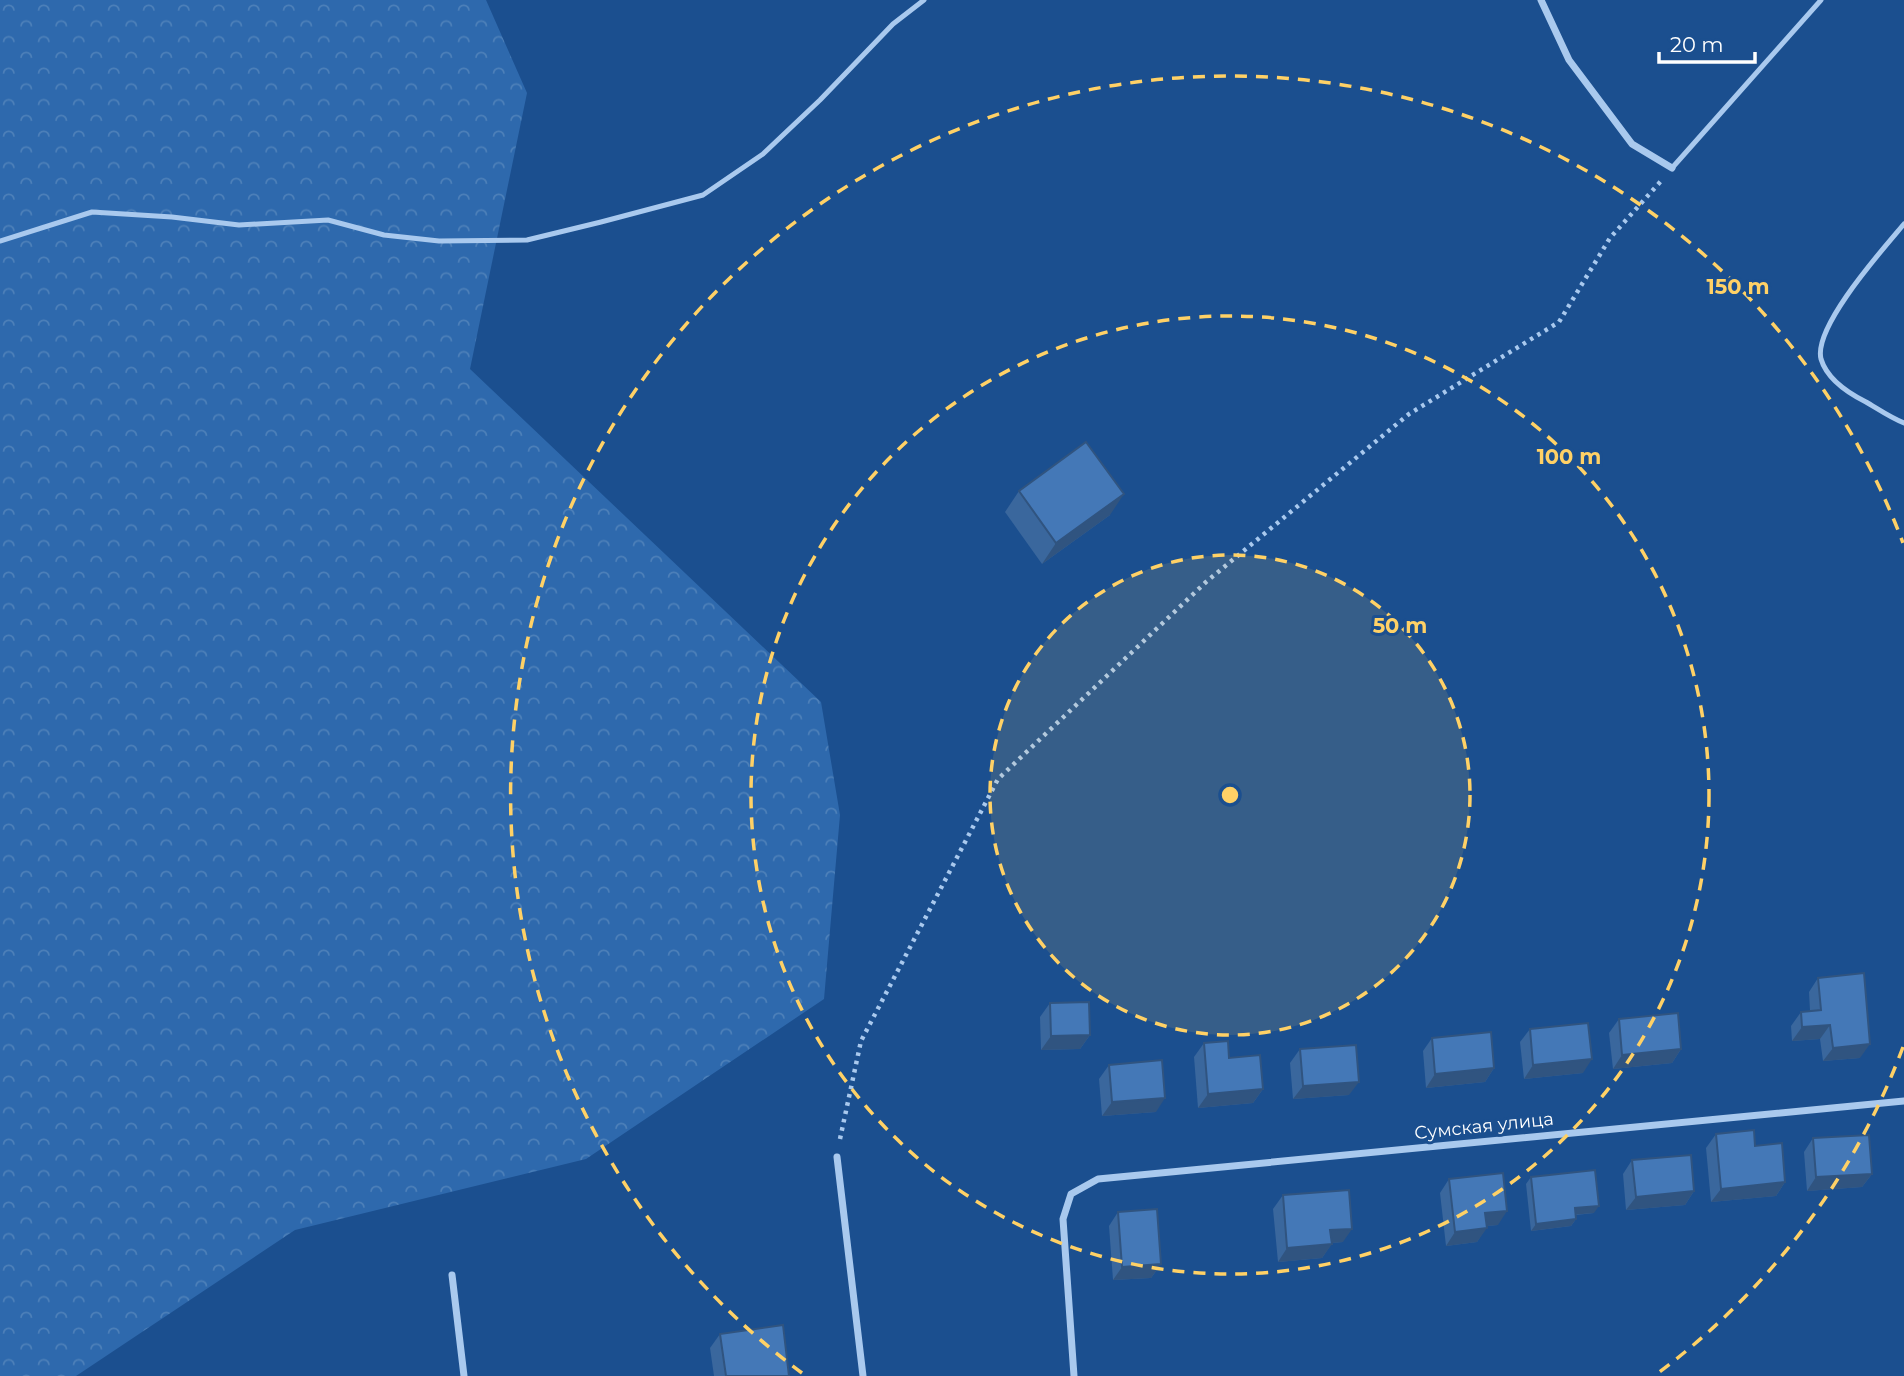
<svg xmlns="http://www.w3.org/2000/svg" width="1904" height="1376" font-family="Montserrat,sans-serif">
<defs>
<pattern id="forest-crowns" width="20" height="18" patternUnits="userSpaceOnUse" patternTransform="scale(1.75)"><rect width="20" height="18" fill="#2e69ad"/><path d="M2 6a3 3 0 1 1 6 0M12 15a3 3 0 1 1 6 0" fill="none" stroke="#4d80b9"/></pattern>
</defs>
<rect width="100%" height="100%" fill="#1b4f8f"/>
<polygon fill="url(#forest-crowns)" points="0,0 486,0 527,93 470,369 821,702 840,815 824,999 586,1159 295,1230 76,1376 0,1376"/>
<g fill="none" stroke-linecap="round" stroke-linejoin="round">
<polyline stroke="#a9c9ee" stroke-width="4.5" stroke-dasharray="3.5 5" stroke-linecap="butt" points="840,1139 861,1041 998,779 1206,582 1409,414 1559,322 1610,238 1661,181"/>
<g stroke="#a9c9ee" stroke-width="5">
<polyline points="1672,168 1821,0"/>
<path d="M 1904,224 C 1883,249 1813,327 1821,359 C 1827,379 1848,393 1866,402 C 1878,409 1891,418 1904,423"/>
<polyline points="0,241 92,212 172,217 239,225 328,220 384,235 439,241 527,240 601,222 703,195 763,154 820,100 893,24 924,0"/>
</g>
<g stroke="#a9c9ee" stroke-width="7">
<polyline points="1541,0 1569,60 1632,144 1672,168"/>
<polyline points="837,1157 863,1376"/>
<polyline points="452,1275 464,1376"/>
<polyline points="1074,1376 1063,1219 1071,1194 1098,1179 1904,1101"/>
</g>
</g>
<g fill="#3a679d">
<polygon points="1019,491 1110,515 1042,564 1005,512"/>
<polygon points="1818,978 1860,1058 1823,1061 1820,1039 1792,1041 1791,1026 1801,1012 1810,1011 1809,992"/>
<polygon points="1050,1003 1090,1035 1080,1049 1041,1050 1040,1017"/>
<polygon points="1619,1019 1681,1049 1672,1063 1613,1069 1609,1033"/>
<polygon points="1530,1029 1583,1073 1524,1079 1520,1042"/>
<polygon points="1432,1038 1494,1068 1485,1082 1426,1088 1423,1051"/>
<polygon points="1204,1043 1229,1058 1263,1089 1253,1103 1198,1108 1194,1057"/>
<polygon points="1300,1049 1349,1095 1293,1099 1290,1063"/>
<polygon points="1109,1065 1156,1112 1102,1116 1099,1079"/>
<polygon points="1716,1134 1755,1146 1785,1182 1776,1196 1711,1202 1706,1148"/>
<polygon points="1813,1138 1872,1174 1862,1187 1807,1191 1804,1152"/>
<polygon points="1632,1160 1694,1191 1685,1205 1626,1210 1623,1174"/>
<polygon points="1531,1177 1594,1213 1576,1215 1576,1219 1571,1226 1531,1231 1526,1184"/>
<polygon points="1449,1179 1498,1225 1487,1226 1477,1242 1446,1246 1440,1193"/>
<polygon points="1283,1195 1343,1242 1332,1243 1322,1258 1278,1262 1273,1209"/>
<polygon points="1118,1212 1161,1264 1151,1278 1113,1280 1109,1226"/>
<polygon points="720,1334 789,1376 714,1376 710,1348"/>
</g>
<g fill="#305480">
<polygon points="1124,494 1110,515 1042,564 1056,543"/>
<polygon points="1830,1025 1820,1039 1792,1041 1802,1027"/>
<polygon points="1090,1035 1080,1049 1041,1050 1051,1036"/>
<polygon points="1870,1044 1860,1058 1823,1061 1833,1048"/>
<polygon points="1681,1049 1672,1063 1613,1069 1622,1055"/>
<polygon points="1592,1059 1583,1073 1524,1079 1533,1065"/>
<polygon points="1494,1068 1485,1082 1426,1088 1435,1074"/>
<polygon points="1359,1082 1349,1095 1293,1099 1303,1086"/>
<polygon points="1263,1089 1253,1103 1198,1108 1208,1094"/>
<polygon points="1165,1098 1156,1112 1102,1116 1112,1102"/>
<polygon points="1872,1174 1862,1187 1807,1191 1816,1177"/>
<polygon points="1785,1182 1776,1196 1711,1202 1721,1189"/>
<polygon points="1694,1191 1685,1205 1626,1210 1636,1197"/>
<polygon points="1599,1206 1594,1213 1570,1215 1575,1208"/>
<polygon points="1507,1211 1498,1225 1476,1227 1485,1213"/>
<polygon points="1576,1219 1571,1226 1531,1231 1536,1224"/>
<polygon points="1487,1228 1477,1242 1446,1246 1455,1232"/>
<polygon points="1352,1229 1343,1242 1321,1244 1330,1230"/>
<polygon points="1332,1244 1322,1258 1278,1262 1287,1248"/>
<polygon points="1161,1264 1151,1278 1113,1280 1122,1267"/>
</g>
<g fill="#4478b7" stroke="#305480" stroke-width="2">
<polygon points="1086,442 1124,494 1056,543 1019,491"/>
<polygon points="1864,973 1870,1044 1833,1048 1830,1025 1802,1027 1801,1012 1821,1010 1818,978"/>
<polygon points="1089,1002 1090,1035 1051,1036 1050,1003"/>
<polygon points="1678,1013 1681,1049 1622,1055 1619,1019"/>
<polygon points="1588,1023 1592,1059 1533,1065 1530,1029"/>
<polygon points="1491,1032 1494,1068 1435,1074 1432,1038"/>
<polygon points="1228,1041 1229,1058 1260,1055 1263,1089 1208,1094 1204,1043"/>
<polygon points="1356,1045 1359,1082 1303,1086 1300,1049"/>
<polygon points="1162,1060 1165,1098 1112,1102 1109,1065"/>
<polygon points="1754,1130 1755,1146 1782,1143 1785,1182 1721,1189 1716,1134"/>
<polygon points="1869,1135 1872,1174 1816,1177 1813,1138"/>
<polygon points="1691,1155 1694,1191 1636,1197 1632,1160"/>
<polygon points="1595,1170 1599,1206 1575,1208 1576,1219 1536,1224 1531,1177"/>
<polygon points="1503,1173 1507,1211 1485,1213 1487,1228 1455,1232 1449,1179"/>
<polygon points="1349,1190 1352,1229 1330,1230 1332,1244 1287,1248 1283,1195"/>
<polygon points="1157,1209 1161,1264 1122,1267 1118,1212"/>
<polygon points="783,1325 789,1376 726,1376 720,1334"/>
</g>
<circle cx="1230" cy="795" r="240" fill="#ffd166" fill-opacity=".12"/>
<g fill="none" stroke="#ffd166" stroke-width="3.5" stroke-dasharray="12 9">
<circle cx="1230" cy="795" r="240"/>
<circle cx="1230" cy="795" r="479"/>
<path d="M1903 1047A719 719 0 0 1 1658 1373M802 1373A719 719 0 1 1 1903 543"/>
</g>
<g text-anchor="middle" stroke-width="6" stroke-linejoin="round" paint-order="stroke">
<g font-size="18" fill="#fff" stroke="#1b4f8f">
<text transform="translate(1484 1126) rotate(-6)" y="6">Сумская улица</text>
</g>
</g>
<circle cx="1230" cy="795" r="10" fill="#ffd166" stroke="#1b4f8f" stroke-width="3.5"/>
<g font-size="21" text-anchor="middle" font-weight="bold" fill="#ffd166" stroke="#1b4f8f" stroke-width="6" stroke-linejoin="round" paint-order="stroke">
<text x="1738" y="294">150 m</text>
<text x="1569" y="464">100 m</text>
<text x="1400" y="633">50 m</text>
</g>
<path d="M1659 52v10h96v-10" fill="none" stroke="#ffffff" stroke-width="3.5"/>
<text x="1670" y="52" font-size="21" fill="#ffffff" stroke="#1b4f8f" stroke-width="5" paint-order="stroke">20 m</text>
</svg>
